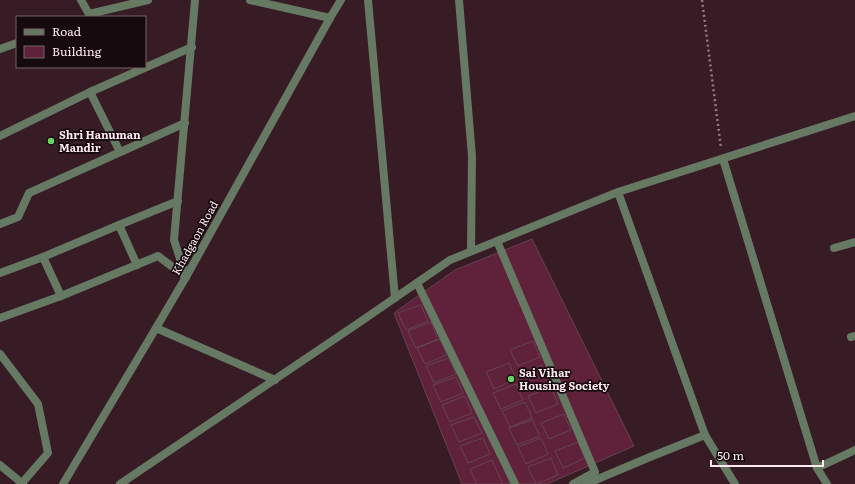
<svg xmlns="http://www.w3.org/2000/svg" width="855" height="484" font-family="Literata,serif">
<rect width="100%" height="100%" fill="#371b25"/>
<g fill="#60223b" stroke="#64444e">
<polygon points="532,239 634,446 547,484 462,484 394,313 455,270"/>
<polygon points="421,305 428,321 406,330 398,313"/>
<polygon points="431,322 438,339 416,348 408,331"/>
<polygon points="440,339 447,355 425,364 417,348"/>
<polygon points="533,341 540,357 518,366 510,350"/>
<polygon points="449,358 456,374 434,383 426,366"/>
<polygon points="509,363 516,379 494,389 486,372"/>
<polygon points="542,365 549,381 527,390 519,374"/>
<polygon points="456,377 463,393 441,402 433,385"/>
<polygon points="516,384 523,400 501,409 493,393"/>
<polygon points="551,387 558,404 536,413 528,396"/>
<polygon points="465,396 472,413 450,422 442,405"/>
<polygon points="525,402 532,418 510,427 502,411"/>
<polygon points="564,414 571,430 549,439 541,423"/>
<polygon points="474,417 482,433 459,442 451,425"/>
<polygon points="532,420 540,436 517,445 509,428"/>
<polygon points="483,438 490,454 468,463 460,446"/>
<polygon points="541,438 548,454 526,464 518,447"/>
<polygon points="578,442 585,458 563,468 555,451"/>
<polygon points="551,458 558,475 536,484 528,467"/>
<polygon points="492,460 503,484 477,484 470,469"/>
</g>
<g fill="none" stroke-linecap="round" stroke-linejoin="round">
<polyline stroke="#947c84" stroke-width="2.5" stroke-dasharray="2 3" stroke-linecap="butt" points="702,0 721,148"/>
<g stroke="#657963" stroke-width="8">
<polyline points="81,0 89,14 148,0"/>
<polyline points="250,0 330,18"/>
<polyline points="368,0 395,298"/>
<polyline points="459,0 472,156 471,251"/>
<polyline points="0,49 17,43"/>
<polyline points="90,92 192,47"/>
<polyline points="0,136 90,92 120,152"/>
<polyline points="723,159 817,468"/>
<polyline points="618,192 705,435"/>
<polyline points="0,224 18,217 29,193 185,123"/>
<polyline points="119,225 178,201"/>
<polyline points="497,241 595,472 573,484"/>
<polyline points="834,248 855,242"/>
<polyline points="43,257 119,225 137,265"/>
<polyline points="0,273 43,257 61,296"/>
<polyline points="186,277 174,240 195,0"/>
<polyline points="417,283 515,484"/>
<polyline points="0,318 61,296 158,256 186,277"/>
<polyline points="156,328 275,380"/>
<polyline points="851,337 855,336"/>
<polyline points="0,354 38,404 48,453 22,483"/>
<polyline points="0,465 23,484"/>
<polyline points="120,484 357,324 450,260 618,192 855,116"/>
<polyline points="586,484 650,457 705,435 735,484"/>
<polyline points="827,484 817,468 855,450"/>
</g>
<polyline stroke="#657963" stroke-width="8" points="63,484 156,328 186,277 330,18 341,0"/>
</g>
<g fill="#6ad363" stroke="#160a0e" stroke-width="1.5">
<circle cx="51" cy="141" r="4"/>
<circle cx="511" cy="379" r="4"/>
</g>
<g text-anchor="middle" stroke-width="3.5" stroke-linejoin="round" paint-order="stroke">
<g font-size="11" font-weight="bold" fill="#fde9ee" stroke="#160a0e" text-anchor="start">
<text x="59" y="139">Shri Hanuman<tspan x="59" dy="13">Mandir</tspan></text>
<text x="519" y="377">Sai Vihar<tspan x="519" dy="13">Housing Society</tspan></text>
</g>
<g font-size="11" fill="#fde9ee" stroke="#160a0e">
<text transform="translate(195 238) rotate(-61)" y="4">Khadgaon Road</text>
</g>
</g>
<rect x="16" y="16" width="130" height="52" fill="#160a0e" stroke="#726368"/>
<rect x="24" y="29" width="20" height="6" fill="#657963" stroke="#726368"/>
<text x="52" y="36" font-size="12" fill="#fde9ee">Road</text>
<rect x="24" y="46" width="20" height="12" fill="#60223b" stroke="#726368"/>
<text x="52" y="56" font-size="12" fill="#fde9ee">Building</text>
<path d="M711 460v6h112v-6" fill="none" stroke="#fde9ee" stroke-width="2"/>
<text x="717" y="460" font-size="12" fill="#fde9ee" stroke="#160a0e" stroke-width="3" paint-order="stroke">50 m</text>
</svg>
